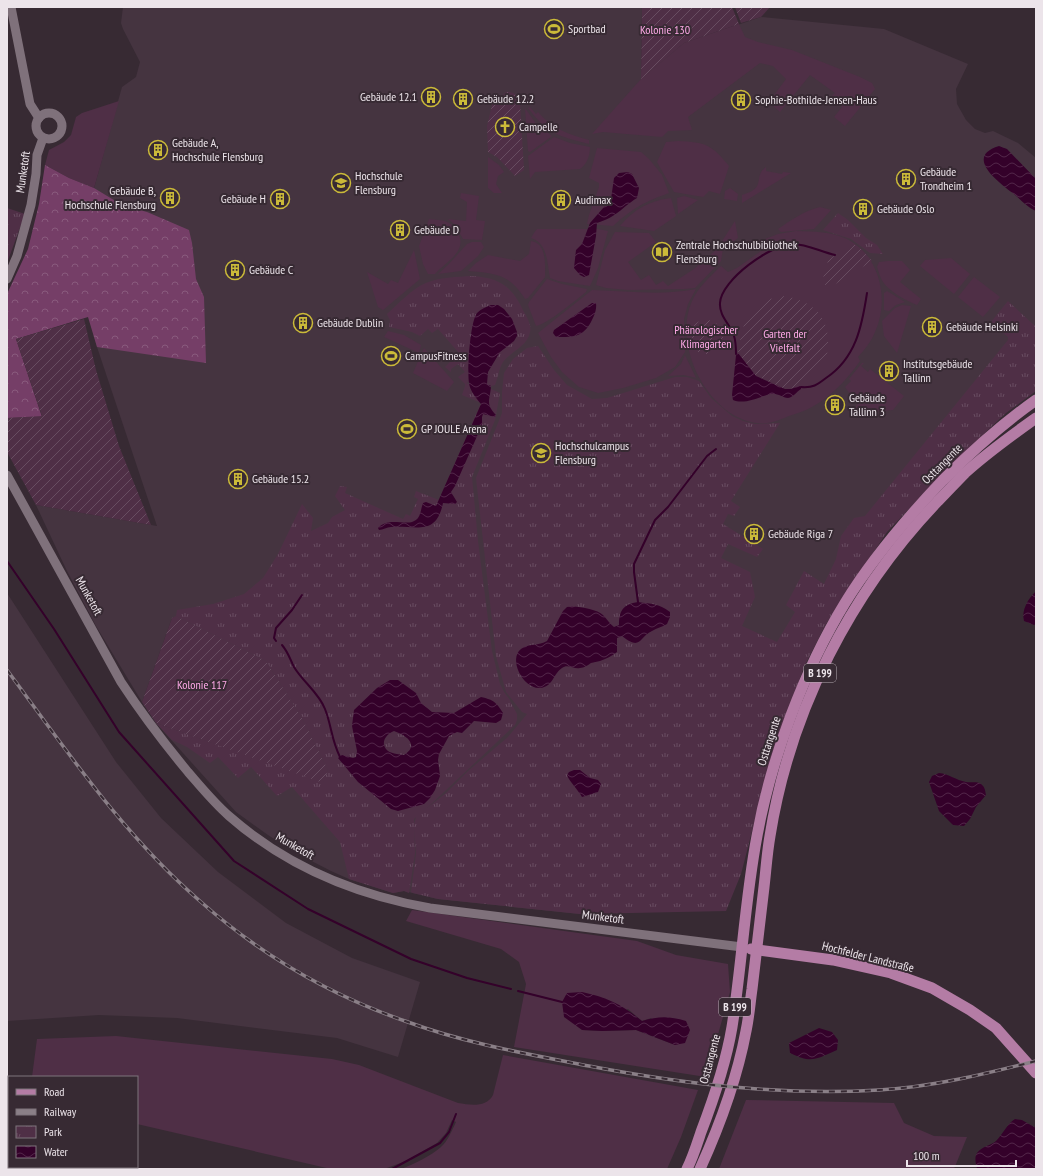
<svg xmlns="http://www.w3.org/2000/svg" width="1043" height="1176" font-family="'PT Sans Narrow',sans-serif">
<defs>
<pattern id="forest-crowns" width="20" height="18" patternUnits="userSpaceOnUse"><rect width="20" height="18" fill="#753e67"/><path d="M2 6a3 3 0 1 1 6 0M12 15a3 3 0 1 1 6 0" fill="none" stroke="#895a7d"/></pattern>
<pattern id="park-tufts" width="24" height="20" patternUnits="userSpaceOnUse"><rect width="24" height="20" fill="#4f2f46"/><path d="M3 7l-1-3M5 7V3M7 7l1-3M15 17l-1-3M17 17v-4M19 17l1-3" fill="none" stroke="#684d61"/></pattern>
<pattern id="garden-furrows" width="10" height="10" patternUnits="userSpaceOnUse"><rect width="10" height="10" fill="#4f2f46"/><path d="M-1 1l2-2M0 10L10 0M9 11l2-2" fill="none" stroke="#684d61"/></pattern>
<pattern id="water-waves" width="16" height="10" patternUnits="userSpaceOnUse"><rect width="16" height="10" fill="#34012a"/><path d="M0 5q4-4 8 0t8 0" fill="none" stroke="#522649"/></pattern>
</defs>
<rect width="100%" height="100%" fill="#372a33"/>
<g fill="#453440">
<polygon points="123,7 642,7 641,78 684,43 761,17 884,29 968,64 956,89 957,104 966,120 975,129 985,133 993,131 1018,143 1036,158 1036,380 905,495 580,914 438,899 404,891 393,893 349,879 331,871 294,852 268,835 236,812 156,723 323,783 266,662 176,617 172,618 142,702 96,626 67,571 36,505 157,526 97,347 72,256 86,256 94,188 122,87 136,77 140,62 123,29 121,23"/>
<polygon points="7,593 116,762 161,818 218,872 286,923 352,958 420,982 398,1057 337,1038 177,1018 99,1015 7,1021"/>
</g>
<g fill="#4f2f46" fill-rule="evenodd">
<polygon points="739,24 745,37 758,42 792,50 860,77 872,83 875,89 845,126 834,117 842,107 831,97 835,93 810,75 780,112 769,102 786,79 773,66 760,63 688,117 692,130 668,131 662,137 603,132 592,134 641,79 684,43"/>
<polygon points="119,101 94,188 69,178 45,165 49,150 64,142 71,135 76,117 82,113"/>
<path d="M 530,107 L 536,114 L 538,112 C 551,128 570,135 589,140 L 589,144 C 558,136 548,134 528,108 Z"/>
<polygon points="525,108 537,125 552,136 530,152 528,151"/>
<path d="M 554,137 L 570,143 L 590,147 C 590,156 587,164 580,169 L 535,172 L 530,179 L 528,156 Z"/>
<path d="M 678,141 C 706,142 712,145 729,166 L 720,194 L 709,191 L 703,197 L 674,192 L 657,162 L 666,142 Z"/>
<path d="M 597,148 L 641,152 L 649,159 L 662,175 L 669,193 C 644,202 633,208 613,226 L 587,224 L 589,215 L 599,187 L 599,183 L 589,178 Z"/>
<polygon points="488,157 499,165 504,172 498,176 496,184 502,193 494,193 488,188"/>
<path d="M 766,167 L 766,171 L 782,174 L 783,172 L 791,173 L 742,203 L 742,195 C 768,188 752,177 766,167 Z"/>
<polygon points="730,188 738,194 737,201 724,199 725,191"/>
<polygon points="461,193 479,196 476,220 485,221 482,240 463,239 455,225 448,219 466,221 467,202 460,198"/>
<polygon points="684,196 698,200 678,214 677,198"/>
<path d="M 671,198 L 676,216 L 654,231 L 620,226 C 634,209 649,201 671,198 Z"/>
<path d="M 820,207 L 831,210 L 814,229 L 781,232 L 778,229 C 791,220 804,211 820,207 Z"/>
<path d="M 429,219 C 443,221 451,219 458,233 C 468,252 445,262 435,274 L 428,274 L 423,264 L 419,246 Z"/>
<polygon points="735,221 738,238 723,249 721,261 695,288 684,289 628,290 606,288 596,285 605,250 615,232 649,233 656,242 628,262 641,280 649,275 656,285 663,281 668,286 694,269 717,249"/>
<path d="M 537,229 L 598,229 L 608,231 L 598,268 L 590,286 L 558,281 L 550,278 C 547,263 548,243 531,238 L 534,233 Z"/>
<path d="M 796,231 C 814,232 831,231 847,239 C 880,256 890,300 875,332 C 871,342 865,349 858,357 L 860,361 C 848,378 831,397 812,407 C 805,411 797,413 789,416 C 780,420 767,425 757,423 C 708,417 672,345 692,301 C 698,287 710,277 721,266 L 728,272 L 737,268 L 764,249 L 760,241 L 778,234 Z"/>
<path d="M 531,241 C 547,243 545,265 545,277 L 528,298 L 525,299 C 510,274 494,273 468,271 L 476,263 L 488,255 L 520,261 L 529,254 Z"/>
<polygon points="472,242 481,242 484,247 478,256 461,271 438,274 448,265 467,244"/>
<polygon points="414,250 420,279 383,310 378,307 367,272 388,284 391,280 398,283"/>
<polygon points="951,258 970,274 954,294 920,266 925,260"/>
<path d="M 888,261 L 902,261 L 910,270 L 900,282 L 921,299 L 917,305 C 905,300 890,292 883,282 C 880,278 879,272 877,267 L 879,262 Z"/>
<polygon points="974,277 1000,297 983,317 958,297"/>
<path d="M 547,279 L 562,284 L 587,289 L 586,292 C 577,299 546,325 536,326 L 528,305 L 529,302 Z"/>
<path d="M 696,289 L 688,304 L 684,319 L 685,352 L 675,367 L 656,378 L 623,388 L 598,393 L 579,387 L 562,372 L 551,357 L 538,333 L 592,290 C 627,291 661,296 696,289 Z"/>
<polygon points="887,291 905,302 896,305 889,311 884,310 884,293"/>
<polygon points="902,305 911,306 897,353 884,336 882,321 895,308"/>
<polygon points="388,331 404,335 421,345 419,353 384,337"/>
<polygon points="424,348 454,382 447,391 413,373"/>
<polygon points="685,355 696,378 684,375 668,376 681,364"/>
<polygon points="862,363 864,363 861,366 868,372 870,369 904,396 893,410 856,413 854,408 859,403 859,397 857,395 852,400 849,396 850,394 845,387 851,381 849,379"/>
<path d="M 412,910 L 637,941 L 676,955 L 728,964 L 730,992 L 706,1077 L 514,1047 L 526,984 L 519,962 L 501,949 L 406,921 ZM 628,1009 L 642,1021 L 651,1018 L 675,1045 L 636,1030 L 602,1031 L 582,1030 Z"/>
<path d="M 116,1036 L 332,1059 L 359,1065 L 458,1103 C 470,1105 486,1108 493,1095 L 503,1055 L 698,1090 L 681,1137 L 667,1169 L 401,1169 C 414,1164 431,1156 441,1147 C 448,1141 452,1130 456,1122 L 452,1120 L 446,1133 L 437,1143 L 406,1161 L 384,1169 L 331,1169 L 137,1124 L 137,1077 L 32,1077 L 37,1039 Z"/>
<polygon points="746,1100 894,1103 904,1123 934,1136 967,1137 954,1169 719,1169"/>
</g>
<polygon fill="url(#forest-crowns)" points="45,165 69,178 94,188 122,205 147,212 189,230 192,243 196,279 204,297 206,363 97,347 88,317 16,339 42,417 7,418 7,294 28,249 39,204"/>
<g fill="url(#park-tufts)">
<polygon points="7,208 25,214 7,263"/>
<polygon points="838,213 848,220 866,238 877,245 883,254 870,253 851,239 823,230"/>
<path d="M 472,276 C 500,278 512,286 524,312 C 527,317 532,326 530,332 C 528,346 510,352 503,362 C 499,368 498,378 495,385 L 491,386 L 469,382 L 466,383 L 491,389 L 500,393 L 495,420 L 472,477 L 478,541 L 492,651 L 500,684 L 504,692 L 510,700 L 510,701 L 517,714 L 517,720 L 515,725 L 427,808 L 446,793 L 468,771 L 508,737 L 527,714 L 522,712 L 506,692 L 496,656 L 476,478 L 502,413 L 502,392 L 504,373 L 513,359 L 527,348 L 538,346 L 554,370 L 567,385 L 592,399 L 607,398 L 675,377 L 687,377 L 699,381 L 711,398 L 732,416 L 743,421 L 755,424 L 780,423 L 731,501 L 740,507 L 734,516 L 728,514 L 723,524 L 763,549 L 757,557 L 728,544 L 721,558 L 750,572 L 755,597 L 742,626 L 777,642 L 795,612 L 786,605 L 804,571 L 824,584 L 836,559 L 841,536 L 854,518 L 865,516 L 1008,340 L 1008,337 L 991,322 L 1008,301 L 1036,327 L 1036,391 L 1006,413 L 951,465 L 887,532 L 826,624 L 804,667 L 769,765 L 741,874 L 726,911 L 580,914 L 438,899 L 413,893 L 411,892 L 416,854 L 414,825 L 416,817 L 414,819 L 415,853 L 409,893 L 404,891 L 393,893 L 349,879 L 340,842 L 292,787 L 277,796 L 251,767 L 238,778 L 218,757 L 210,763 L 187,747 L 172,740 L 156,723 L 323,782 L 328,770 L 303,720 L 266,661 L 176,616 L 177,610 L 213,604 L 244,594 L 263,578 L 278,554 L 302,504 L 313,518 L 311,531 L 328,523 L 332,517 L 345,510 L 335,496 L 340,486 L 347,487 L 345,493 L 403,519 L 406,514 L 410,516 L 418,499 L 414,497 L 416,491 L 439,500 L 481,403 L 462,395 L 465,386 L 465,384 L 458,377 L 465,372 L 458,364 L 451,369 L 451,372 L 445,367 L 459,353 L 438,329 L 432,333 L 428,329 L 420,336 L 412,332 L 389,327 L 390,320 L 387,314 C 398,304 413,288 426,283 C 440,277 457,277 472,276 Z"/>
</g>
<g fill="url(#garden-furrows)">
<polygon points="642,7 732,7 739,24 684,43 641,79"/>
<polygon points="735,7 770,7 761,17 741,23"/>
<path d="M 506,92 C 515,92 517,95 520,103 L 524,170 L 515,176 L 497,157 L 488,152 L 487,126 L 493,101 L 502,96 Z"/>
<polygon points="851,242 861,249 872,261 829,288 822,282 828,261"/>
<path d="M 785,296 C 811,301 829,315 828,343 C 828,350 827,358 823,364 C 818,372 810,377 802,382 C 797,385 792,390 786,389 C 779,388 759,379 755,375 C 749,369 743,360 738,353 C 743,321 748,300 785,296 Z"/>
<polygon points="84,319 96,370 119,446 151,525 36,505 7,452 7,418 42,416 16,339"/>
<circle cx="706" cy="337" r="17"/>
<polygon points="176,616 266,661 303,720 328,770 323,783 156,723 142,702 172,618"/>
</g>
<g fill="url(#water-waves)" fill-rule="evenodd">
<path d="M 999,146 L 1007,149 L 1036,179 L 1036,211 C 1028,208 1020,199 1014,194 C 1000,183 963,157 999,146 Z"/>
<path d="M 628,172 L 632,174 L 639,188 L 637,198 C 621,208 617,217 597,223 L 596,236 L 589,275 L 584,277 L 580,275 L 574,268 L 576,250 L 582,244 L 590,223 L 611,199 L 614,178 L 619,173 Z"/>
<path d="M 592,303 L 596,303 C 597,310 594,316 591,322 C 582,338 573,337 556,337 L 553,333 L 554,330 Z"/>
<path d="M 491,305 L 498,305 L 504,309 L 512,319 L 517,332 L 517,336 L 514,341 L 500,352 L 488,372 L 487,384 L 491,386 C 490,401 485,403 496,415 L 495,417 L 483,414 L 482,417 L 482,425 L 455,486 L 451,492 L 457,502 L 455,504 L 443,503 C 436,537 416,525 391,527 C 387,527 383,530 379,530 L 378,528 C 390,515 409,529 418,518 C 421,514 421,508 423,503 L 426,502 L 436,506 L 481,404 C 476,398 470,391 469,383 C 467,371 470,322 477,313 C 481,309 486,307 491,305 Z"/>
<path d="M 738,353 L 756,376 L 785,389 L 791,389 L 799,386 L 801,387 L 801,389 C 796,392 794,397 788,398 C 782,398 779,393 770,394 C 759,397 744,405 733,400 L 732,395 L 736,355 Z"/>
<path d="M 1036,591 L 1036,624 L 1034,625 L 1024,621 C 1021,610 1028,599 1036,591 Z"/>
<path d="M 638,602 C 652,604 658,603 670,612 L 670,617 L 667,624 C 662,627 657,628 652,631 C 638,638 641,651 622,636 L 617,638 L 617,652 C 612,656 606,659 600,661 C 597,662 594,662 591,663 C 588,665 584,668 580,668 C 574,670 568,663 562,668 C 553,674 553,687 540,688 C 523,689 508,659 521,649 C 528,643 539,646 547,641 L 563,611 L 567,607 C 575,605 597,609 603,615 C 607,619 610,624 614,627 L 619,625 C 619,611 623,604 638,602 Z"/>
<path d="M 390,680 L 398,680 L 416,693 L 421,703 L 432,712 L 454,713 L 481,697 C 494,700 496,702 503,713 L 501,720 L 496,723 L 474,721 L 462,733 L 457,732 L 449,736 L 439,754 L 438,760 L 440,776 L 435,790 L 430,798 L 424,804 L 398,811 L 391,809 L 358,782 L 338,758 L 342,755 L 353,758 L 356,757 L 357,751 L 352,726 L 354,710 L 377,688 ZM 394,731 C 406,735 420,745 404,755 C 398,754 390,754 386,749 C 380,741 388,733 394,731 Z"/>
<path d="M 574,770 L 580,770 L 590,778 L 598,780 L 601,784 L 598,792 L 582,797 C 579,791 569,781 567,775 L 569,772 Z"/>
<path d="M 939,773 C 949,774 956,780 966,782 C 971,783 977,781 981,784 C 985,787 985,790 986,795 L 976,807 L 970,819 L 964,826 L 953,825 L 939,811 L 929,782 L 932,776 Z"/>
<path d="M 582,992 C 606,997 623,1005 642,1021 C 659,1016 669,1016 686,1021 L 690,1030 L 685,1043 L 675,1045 L 636,1030 L 602,1031 L 582,1030 L 564,1017 L 562,1002 L 567,993 Z"/>
<path d="M 819,1028 L 832,1032 L 838,1040 L 837,1050 C 816,1059 812,1064 790,1053 L 789,1043 Z"/>
<path d="M 1015,1119 L 1022,1120 L 1036,1128 L 1036,1169 L 977,1169 C 976,1164 974,1158 977,1153 C 982,1146 990,1146 996,1141 C 1003,1134 1007,1124 1015,1119 Z"/>
</g>
<g fill="none" stroke-linecap="round" stroke-linejoin="round">
<g stroke="#34012a" stroke-width="2">
<path d="M 736,354 C 736,348 736,342 734,336 C 730,324 719,316 720,303 C 721,280 771,244 793,244 C 807,244 821,252 835,255"/>
<path d="M 801,387 C 813,388 817,385 826,378 C 856,358 862,326 867,293"/>
<polyline points="7,561 54,629 119,732 234,861 308,909 411,959 467,978 511,989"/>
<polyline points="638,602 634,572 634,564 655,520 668,507 707,456 716,449"/>
<polyline points="276,641 274,638 276,628 292,610 302,595"/>
<path d="M 282,645 C 288,652 290,659 294,667 C 303,682 319,693 325,709 C 332,727 331,739 340,757"/>
<polyline points="518,991 562,1002"/>
<polyline points="392,1169 440,1143 449,1132 456,1114"/>
</g>
<g stroke="#7f717b" stroke-width="9">
<polyline points="11,7 30,104 39,118"/>
<circle cx="49" cy="126" r="13"/>
<polyline points="7,279 17,256 31,205 36,174 37,155 43,138"/>
<path d="M 7,475 L 121,682 C 142,714 164,743 188,772 C 201,787 214,803 229,816 C 286,866 356,895 430,908 L 742,947"/>
</g>
<g stroke="#b47ca5" stroke-width="11">
<polyline points="751,949 833,960 891,973 932,988 970,1010 996,1028 1036,1073"/>
<path d="M 687,1169 C 693,1157 697,1144 701,1132 C 714,1098 726,1063 732,1027 C 742,964 745,899 757,836 C 771,759 804,670 845,603 C 872,559 907,518 943,480 C 972,451 1002,424 1036,400"/>
<path d="M 700,1169 C 720,1125 737,1079 746,1031 C 749,1017 750,1003 752,989 C 756,955 760,921 764,887 C 766,870 767,853 770,836 C 790,710 851,592 938,501 C 947,492 956,482 965,473 C 987,453 1012,435 1036,418"/>
</g>
<defs>
<path id="rail" d="M 7,670 C 67,751 124,836 201,902 C 260,954 330,995 405,1021 C 464,1043 527,1054 589,1066 C 684,1084 781,1096 879,1090 C 932,1087 985,1074 1036,1061"/>
</defs>
<use href="#rail" stroke="#8a7f87" stroke-width="3.5"/>
<use href="#rail" stroke="#372a33" stroke-width="2" stroke-dasharray="6" stroke-linecap="butt"/>
</g>
<defs>
<symbol id="stadium-ring" viewBox="-11 -11 22 22"><circle r="9.5" fill="#372a33" stroke="#cbba39" stroke-width="1.5"/><path d="M0-5a6.5 5 0 1 0 0 10a6.5 5 0 1 0 0-10ZM-3.5-1.8h7v3.6h-7Z" fill="#cbba39"/></symbol>
<symbol id="building-ring" viewBox="-11 -11 22 22"><circle r="9.5" fill="#372a33" stroke="#cbba39" stroke-width="1.5"/><path d="M-4-6H4V6H1V3H-1V6H-4ZM-2.5-4.3h1.7v1.8h-1.7ZM.8-4.3h1.7v1.8H.8ZM-2.5-1h1.7V.8h-1.7ZM.8-1h1.7V.8H.8Z" fill="#cbba39"/></symbol>
<symbol id="church-ring" viewBox="-11 -11 22 22"><circle r="9.5" fill="#372a33" stroke="#cbba39" stroke-width="1.5"/><path d="M-1.2-6h2.4v3.5h3.3v2.4h-3.3V6h-2.4V-.1h-3.3v-2.4h3.3Z" fill="#cbba39"/></symbol>
<symbol id="university-ring" viewBox="-11 -11 22 22"><circle r="9.5" fill="#372a33" stroke="#cbba39" stroke-width="1.5"/><path d="M0-5L7-2L0 1L-7-2ZM-4 1L0 2.5L4 1V4Q0 6-4 4Z" fill="#cbba39"/></symbol>
<symbol id="library-ring" viewBox="-11 -11 22 22"><circle r="9.5" fill="#372a33" stroke="#cbba39" stroke-width="1.5"/><path d="M-6-4Q-3-5.5-.7-3.5V5Q-3 3-6 4ZM6-4Q3-5.5 .7-3.5V5Q3 3 6 4Z" fill="#cbba39"/></symbol>
</defs>
<g fill-rule="evenodd">
<use href="#stadium-ring" x="543" y="18" width="22" height="22"/>
<use href="#building-ring" x="420" y="86" width="22" height="22"/>
<use href="#building-ring" x="452" y="88" width="22" height="22"/>
<use href="#building-ring" x="730" y="89" width="22" height="22"/>
<use href="#church-ring" x="494" y="116" width="22" height="22"/>
<use href="#building-ring" x="147" y="139" width="22" height="22"/>
<use href="#building-ring" x="895" y="168" width="22" height="22"/>
<use href="#university-ring" x="330" y="172" width="22" height="22"/>
<use href="#building-ring" x="159" y="187" width="22" height="22"/>
<use href="#building-ring" x="269" y="188" width="22" height="22"/>
<use href="#building-ring" x="550" y="189" width="22" height="22"/>
<use href="#building-ring" x="852" y="198" width="22" height="22"/>
<use href="#building-ring" x="389" y="219" width="22" height="22"/>
<use href="#library-ring" x="651" y="241" width="22" height="22"/>
<use href="#building-ring" x="224" y="259" width="22" height="22"/>
<use href="#building-ring" x="292" y="312" width="22" height="22"/>
<use href="#building-ring" x="921" y="316" width="22" height="22"/>
<use href="#stadium-ring" x="380" y="345" width="22" height="22"/>
<use href="#building-ring" x="878" y="360" width="22" height="22"/>
<use href="#building-ring" x="824" y="394" width="22" height="22"/>
<use href="#stadium-ring" x="396" y="418" width="22" height="22"/>
<use href="#university-ring" x="530" y="442" width="22" height="22"/>
<use href="#building-ring" x="227" y="468" width="22" height="22"/>
<use href="#building-ring" x="743" y="523" width="22" height="22"/>
</g>
<g text-anchor="middle" stroke-width="4" stroke-linejoin="round" paint-order="stroke">
<g fill="#372a33" stroke="#b6acb3" stroke-width="1">
<rect x="804" y="664" width="32" height="18" rx="3"/>
<rect x="719" y="998" width="32" height="18" rx="3"/>
</g>
<g font-size="11" font-weight="bold" fill="#ece4ea">
<text x="820" y="677">B 199</text>
<text x="735" y="1011">B 199</text>
</g>
<g font-size="12" fill="#ece4ea" stroke="#372a33" text-anchor="start">
<text x="568" y="33">Sportbad</text>
<text x="417" y="101" text-anchor="end">Gebäude 12.1</text>
<text x="477" y="103">Gebäude 12.2</text>
<text x="755" y="104">Sophie-Bothilde-Jensen-Haus</text>
<text x="519" y="131">Campelle</text>
<text x="172" y="147">Gebäude A,<tspan x="172" dy="14">Hochschule Flensburg</tspan></text>
<text x="920" y="176">Gebäude<tspan x="920" dy="14">Trondheim 1</tspan></text>
<text x="355" y="180">Hochschule<tspan x="355" dy="14">Flensburg</tspan></text>
<text x="156" y="195" text-anchor="end">Gebäude B,<tspan x="156" dy="14">Hochschule Flensburg</tspan></text>
<text x="266" y="203" text-anchor="end">Gebäude H</text>
<text x="575" y="204">Audimax</text>
<text x="877" y="213">Gebäude Oslo</text>
<text x="414" y="234">Gebäude D</text>
<text x="676" y="249">Zentrale Hochschulbibliothek<tspan x="676" dy="14">Flensburg</tspan></text>
<text x="249" y="274">Gebäude C</text>
<text x="317" y="327">Gebäude Dublin</text>
<text x="946" y="331">Gebäude Helsinki</text>
<text x="405" y="360">CampusFitness</text>
<text x="903" y="368">Institutsgebäude<tspan x="903" dy="14">Tallinn</tspan></text>
<text x="849" y="402">Gebäude<tspan x="849" dy="14">Tallinn 3</tspan></text>
<text x="421" y="433">GP JOULE Arena</text>
<text x="555" y="450">Hochschulcampus<tspan x="555" dy="14">Flensburg</tspan></text>
<text x="252" y="483">Gebäude 15.2</text>
<text x="768" y="538">Gebäude Riga 7</text>
</g>
<g font-size="12" fill="#ffaae8" stroke="#372a33">
<text x="665" y="34">Kolonie 130</text>
<text x="706" y="334">Phänologischer<tspan x="706" dy="14">Klimagarten</tspan></text>
<text x="785" y="338">Garten der<tspan x="785" dy="14">Vielfalt</tspan></text>
<text x="202" y="689">Kolonie 117</text>
</g>
<g font-size="12" fill="#ece4ea" stroke="#372a33">
<text transform="translate(23 172) rotate(-82)" y="4">Munketoft</text>
<text transform="translate(942 464) rotate(-45)" y="4">Osttangente</text>
<text transform="translate(89 596) rotate(61)" y="4">Munketoft</text>
<text transform="translate(769 741) rotate(-72)" y="4">Osttangente</text>
<text transform="translate(295 846) rotate(30)" y="4">Munketoft</text>
<text transform="translate(603 917) rotate(7)" y="4">Munketoft</text>
<text transform="translate(868 957) rotate(14)" y="4">Hochfelder Landstraße</text>
<text transform="translate(710 1059) rotate(-75)" y="4">Osttangente</text>
</g>
</g>
<rect width="1043" height="1176" fill="none" stroke="#ece4ea" stroke-width="16"/>
<rect x="8" y="1076" width="130" height="92" fill="#372a33" stroke="#7f747c"/>
<rect x="16" y="1089" width="20" height="6" fill="#b47ca5" stroke="#7f747c"/>
<text x="44" y="1096" font-size="12" fill="#ece4ea">Road</text>
<rect x="16" y="1109" width="20" height="6" fill="#8a7f87" stroke="#7f747c"/>
<text x="44" y="1116" font-size="12" fill="#ece4ea">Railway</text>
<rect x="16" y="1126" width="20" height="12" fill="url(#park-tufts)" stroke="#7f747c"/>
<text x="44" y="1136" font-size="12" fill="#ece4ea">Park</text>
<rect x="16" y="1146" width="20" height="12" fill="url(#water-waves)" stroke="#7f747c"/>
<text x="44" y="1156" font-size="12" fill="#ece4ea">Water</text>
<path d="M907 1160v6h109v-6" fill="none" stroke="#ece4ea" stroke-width="2"/>
<text x="913" y="1160" font-size="12" fill="#ece4ea" stroke="#372a33" stroke-width="3" paint-order="stroke">100 m</text>
</svg>
